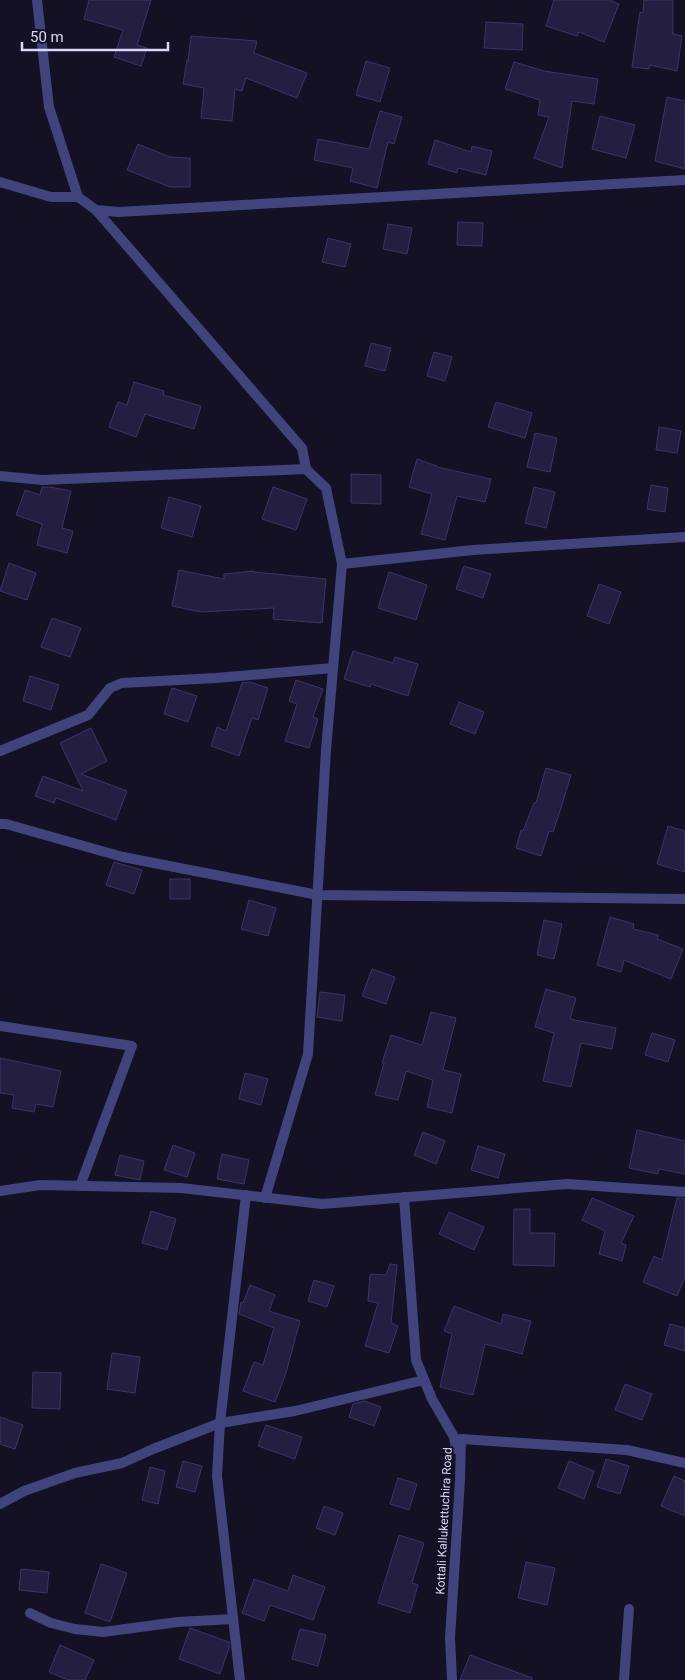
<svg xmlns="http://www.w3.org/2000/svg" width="685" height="1680" font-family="Roboto,sans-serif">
<rect width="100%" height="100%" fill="#131123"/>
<g fill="#241f41" stroke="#3b346b">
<polygon points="89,0 151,0 137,45 147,48 141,66 114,57 123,30 84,19"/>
<polygon points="554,0 609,0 619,4 604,42 579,32 577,36 546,26"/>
<polygon points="644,0 673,0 673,34 682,36 677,71 650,65 649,69 632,67 640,12 643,13"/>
<polygon points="486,22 523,24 522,50 484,48"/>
<polygon points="191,36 257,41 254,53 307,73 297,98 246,78 242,91 235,89 232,121 201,118 204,88 183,84 187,60 188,61"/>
<polygon points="366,61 390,68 380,102 356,95"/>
<polygon points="514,62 544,71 598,79 594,104 572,101 562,168 534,158 549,117 538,115 540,100 505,89"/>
<polygon points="667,97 685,101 685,169 655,161"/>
<polygon points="380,111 402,117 394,144 388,142 377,188 350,181 353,168 314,160 318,139 369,149"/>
<polygon points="600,116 635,125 626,158 592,149"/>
<polygon points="435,140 471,152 472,146 492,151 486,175 458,168 457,173 428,164"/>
<polygon points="138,144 170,157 190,158 190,187 170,187 127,170"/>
<polygon points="458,222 483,223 482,246 457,245"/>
<polygon points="388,224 412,228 407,254 383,249"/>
<polygon points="328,238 351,244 345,267 322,262"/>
<polygon points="371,343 391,348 385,371 365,366"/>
<polygon points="434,352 452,357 445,381 427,376"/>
<polygon points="134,382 164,391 163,395 201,406 194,429 145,414 136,437 109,427 118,402 127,405"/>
<polygon points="496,402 532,413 525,438 488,427"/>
<polygon points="659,427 681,431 677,453 656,450"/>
<polygon points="535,433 557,438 550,472 527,467"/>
<polygon points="417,459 437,466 437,467 491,479 485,502 457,496 445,540 421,534 432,494 409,487"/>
<polygon points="351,474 381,475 381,504 351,503"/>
<polygon points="651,485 668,488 665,512 647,509"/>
<polygon points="42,487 50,487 71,491 62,528 73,531 67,553 37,545 42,524 16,515 25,490 40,495"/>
<polygon points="273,487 307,499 296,530 262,519"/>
<polygon points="534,487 555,492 546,528 525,523"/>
<polygon points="169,497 201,506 192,537 161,528"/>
<polygon points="9,563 36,573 27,600 0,591"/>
<polygon points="464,566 491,574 483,598 456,589"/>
<polygon points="179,570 224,579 224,574 254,571 254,572 326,579 322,623 273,619 274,608 201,612 172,606"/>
<polygon points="389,572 427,585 416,620 378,608"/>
<polygon points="599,584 621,592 609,624 587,616"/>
<polygon points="52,618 81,628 70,657 41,647"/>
<polygon points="353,651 393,663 395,657 418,664 408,696 371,684 370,687 344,679"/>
<polygon points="30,676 59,685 51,710 23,701"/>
<polygon points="296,680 323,689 313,717 318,719 309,748 285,741 297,704 289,701"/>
<polygon points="250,682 268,688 258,720 252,718 239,756 211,746 217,727 226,731 242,683"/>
<polygon points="172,688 197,696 188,722 164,714"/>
<polygon points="459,702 484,712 475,734 450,724"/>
<polygon points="91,728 107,761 81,774 127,791 116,820 56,798 54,803 35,796 43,776 83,791 60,743"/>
<polygon points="546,768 571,775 559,814 553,832 549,831 541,856 516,848 521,830 523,831 534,803 536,803"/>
<polygon points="668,826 685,831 685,872 657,864"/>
<polygon points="114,862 142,870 134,894 106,885"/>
<rect x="170" y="879" width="20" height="20"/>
<polygon points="249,900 276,908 268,936 241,929"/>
<polygon points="610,917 634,924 633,929 658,935 657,939 683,949 671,979 624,960 621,972 597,965"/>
<polygon points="544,920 562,924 554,959 537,955"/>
<polygon points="372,969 395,977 386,1004 362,996"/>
<polygon points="546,989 576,998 570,1019 616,1028 612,1049 581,1043 571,1087 543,1081 554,1033 535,1027"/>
<polygon points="320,992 345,995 342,1021 317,1017"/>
<polygon points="431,1012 456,1018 443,1070 461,1074 452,1113 427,1107 433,1080 406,1071 398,1100 375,1095 384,1063 382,1063 391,1035 422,1045"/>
<polygon points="652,1033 675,1040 668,1062 645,1055"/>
<polygon points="0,1058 61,1071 53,1107 36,1104 34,1112 12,1108 14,1095 0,1093"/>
<polygon points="245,1073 268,1079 261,1105 239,1099"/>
<polygon points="637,1130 685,1141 685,1174 659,1169 658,1174 629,1168"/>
<polygon points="423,1132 445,1141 436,1164 414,1155"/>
<polygon points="173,1145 195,1153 187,1177 164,1170"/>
<polygon points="478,1146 505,1154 498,1178 471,1170"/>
<polygon points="222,1154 249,1160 244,1184 217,1179"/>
<polygon points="120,1155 144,1161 140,1180 115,1175"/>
<polygon points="592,1198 634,1216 621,1243 626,1245 622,1261 599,1254 605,1231 582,1220"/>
<polygon points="677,1198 685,1199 685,1277 677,1296 643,1282 654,1256 662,1260"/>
<polygon points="514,1209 530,1209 530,1233 555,1233 554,1266 513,1265"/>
<polygon points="151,1211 176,1219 167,1250 142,1243"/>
<polygon points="449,1212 484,1227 474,1250 439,1234"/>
<polygon points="390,1264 397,1265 391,1323 398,1326 389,1353 365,1346 378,1303 368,1301 370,1274 386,1275"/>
<polygon points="314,1280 334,1286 327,1307 308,1301"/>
<polygon points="250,1285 275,1295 269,1311 300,1321 286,1373 275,1402 243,1391 254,1362 263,1365 274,1328 239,1314 241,1302 243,1303"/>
<polygon points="454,1306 501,1324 503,1314 531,1321 522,1354 485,1344 473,1395 440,1387 452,1334 444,1331"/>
<polygon points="670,1324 685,1328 685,1351 664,1345"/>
<polygon points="112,1353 140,1357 135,1393 107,1389"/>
<polygon points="33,1372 61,1373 60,1409 32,1408"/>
<polygon points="625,1384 652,1394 642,1420 615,1410"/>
<polygon points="365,1401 381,1407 374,1426 349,1417 353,1404"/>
<polygon points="0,1417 23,1425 15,1449 0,1444"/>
<polygon points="266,1425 302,1437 295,1459 258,1446"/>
<polygon points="606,1459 629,1466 620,1494 597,1487"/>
<polygon points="183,1461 202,1466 195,1492 176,1487"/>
<polygon points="569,1461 594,1471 584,1499 558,1488"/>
<polygon points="150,1467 165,1471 158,1504 142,1500"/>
<polygon points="674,1476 685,1481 685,1516 661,1506"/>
<polygon points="398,1478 417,1484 409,1510 390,1504"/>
<polygon points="324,1506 343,1513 335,1535 316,1528"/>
<polygon points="399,1535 424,1543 412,1583 418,1585 410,1613 378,1603"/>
<polygon points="526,1562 555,1568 547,1605 518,1598"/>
<polygon points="101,1564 127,1573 110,1622 85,1613"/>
<polygon points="21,1569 49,1572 47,1593 19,1590"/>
<polygon points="293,1575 325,1587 313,1620 270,1605 264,1621 242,1613 254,1579 288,1591"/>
<polygon points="190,1628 229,1642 229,1648 220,1674 179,1659"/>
<polygon points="300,1629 326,1635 318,1666 292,1659"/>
<polygon points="60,1645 94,1660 85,1680 68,1680 49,1672"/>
<polygon points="470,1655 532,1678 532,1680 460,1680"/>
</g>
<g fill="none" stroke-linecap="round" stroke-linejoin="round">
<g stroke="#41437c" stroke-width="10">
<polyline points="37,0 49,107 78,197 96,210 118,212 685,180"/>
<polyline points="0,182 51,197 78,197"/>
<polyline points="96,210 302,448 306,469"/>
<polyline points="0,476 42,480 306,469 326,488 342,564 473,550 685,537"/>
<polyline points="0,751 88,715 110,688 122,683 216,678 333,668"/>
<polyline points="0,824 6,824 123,857 318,895 685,899"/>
<polyline points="0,1026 132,1046 80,1186"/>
<polyline points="0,1191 40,1185 181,1188 322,1204 567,1184 685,1192"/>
<polyline points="404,1197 416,1360 432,1399 454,1437 456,1449"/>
<polyline points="265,1198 308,1054 326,750 342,564"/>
<polyline points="0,1504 24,1491 75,1473 122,1463 153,1449 220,1423 295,1411 424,1380"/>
<polyline points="30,1613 51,1623 75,1629 103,1632 178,1622 233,1619"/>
<polyline points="240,1680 217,1476 220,1423 246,1195"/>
<polyline points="452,1680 450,1638 460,1480 461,1439 627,1450 685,1463"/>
<polyline points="624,1680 629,1609"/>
</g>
</g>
<g text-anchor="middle" stroke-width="4" stroke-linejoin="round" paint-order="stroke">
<g font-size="12" fill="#d9d7fa" stroke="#131123">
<text transform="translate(444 1521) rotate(-87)" y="4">Kottali Kallukettuchira Road</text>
</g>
</g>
<path d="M22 42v8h146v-8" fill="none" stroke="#d9d7fa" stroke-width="2.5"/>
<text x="30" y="42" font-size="15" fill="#d9d7fa" stroke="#131123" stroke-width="4" paint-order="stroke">50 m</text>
</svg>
